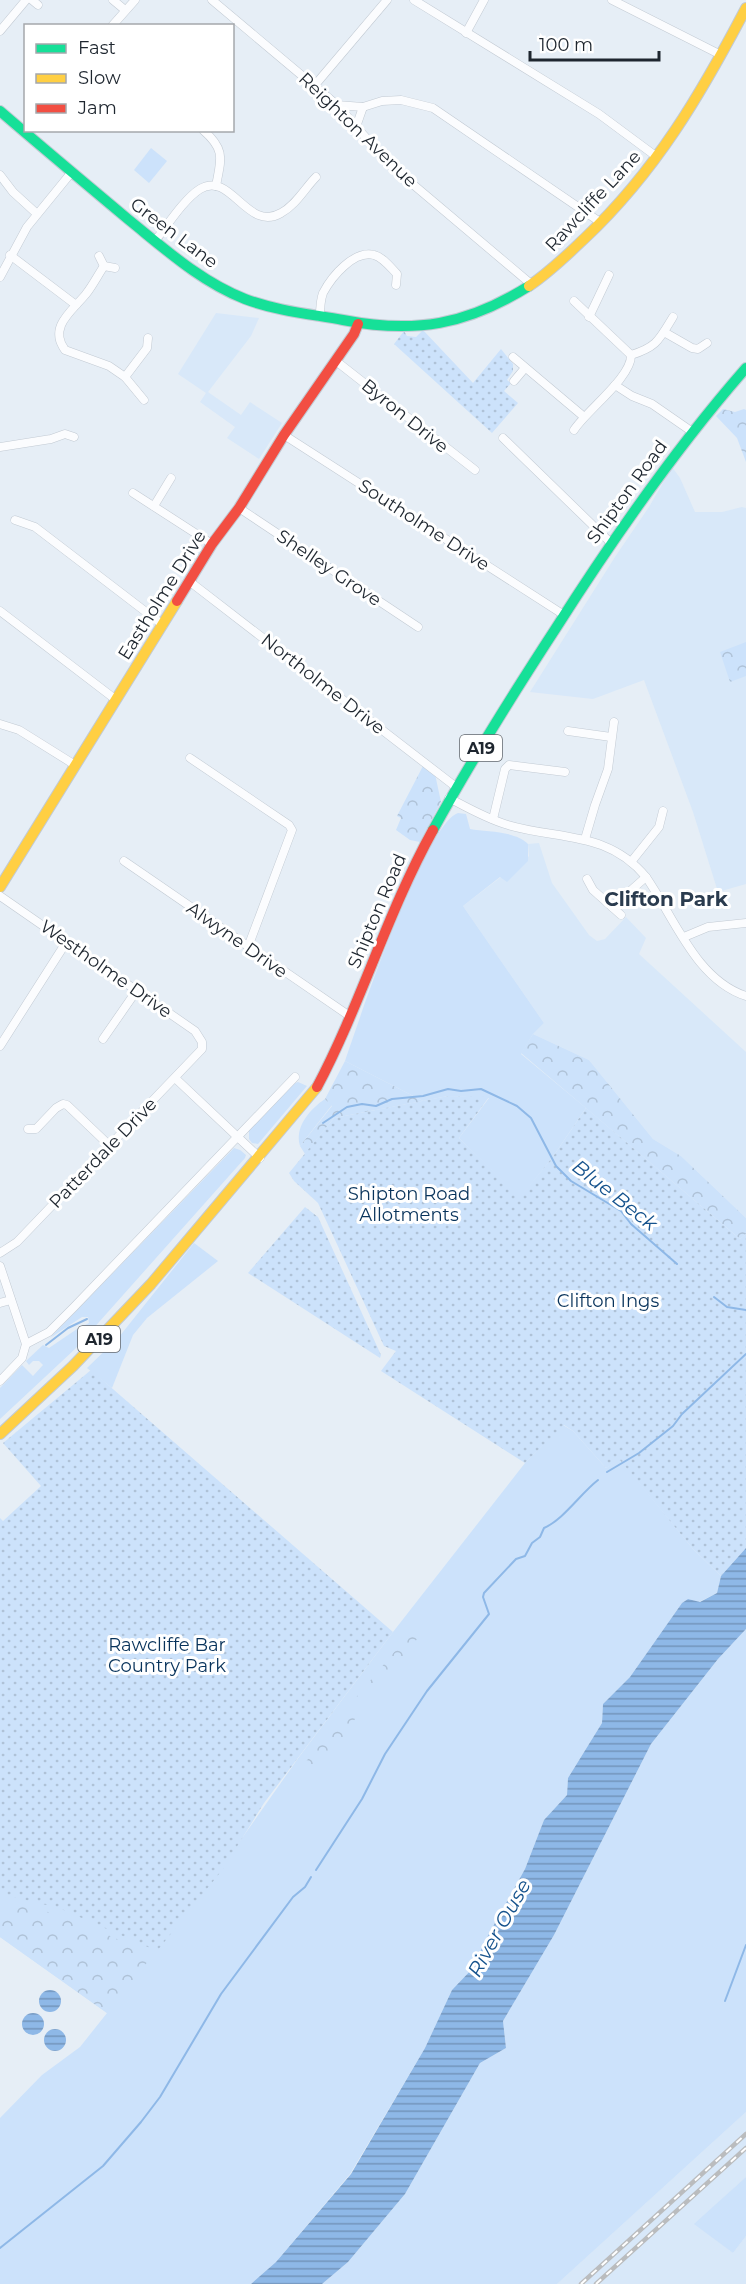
<svg xmlns="http://www.w3.org/2000/svg" width="746" height="2284" font-family="Montserrat,sans-serif">
<defs>
<pattern id="forest-crowns" width="20" height="18" patternUnits="userSpaceOnUse" patternTransform="scale(1.5)"><rect width="20" height="18" fill="#cce2fb"/><path d="M2 6a3 3 0 1 1 6 0M12 15a3 3 0 1 1 6 0" fill="none" stroke="#afc2d7"/></pattern>
<pattern id="park-dots" width="8" height="8" patternUnits="userSpaceOnUse" patternTransform="scale(1.5)"><rect width="8" height="8" fill="#cce2fb"/><path d="M2 2h.1M6 6h.1" fill="none" stroke="#afc2d7" stroke-width="1.8" stroke-linecap="round"/></pattern>
<pattern id="water-rules" width="6" height="5" patternUnits="userSpaceOnUse" patternTransform="scale(1.5)"><rect width="6" height="5" fill="#8eb8e7"/><path d="M0 2.5h6" fill="none" stroke="#7395bc"/></pattern>
</defs>
<rect width="100%" height="100%" fill="#e6eef6"/>
<g fill="#d8e8f9">
<polygon points="216,313 259,318 251,336 208,392 241,415 250,402 282,423 259,459 227,438 235,427 200,402 206,393 178,374"/>
<polygon points="672,467 680,478 695,512 722,512 742,507 746,508 746,884 718,892 693,812 644,680 593,699 530,692 615,557 649,507"/>
<polygon points="539,843 552,883 589,935 597,941 605,939 626,917 646,938 639,954 746,1052 746,1218 681,1156 653,1139 589,1060 533,1034 544,1023 463,906 501,877 507,881 529,856 528,844"/>
<polygon points="746,2112 746,2177 695,2224 733,2253 746,2236 746,2284 557,2284"/>
</g>
<g fill="#cce2fb">
<polygon points="151,148 167,161 149,183 134,170"/>
<path d="M 458,813 L 466,814 L 470,829 C 487,832 516,831 528,844 L 528,861 L 507,882 L 500,877 L 463,906 L 544,1023 L 533,1034 L 521,1054 L 586,1108 L 552,1158 L 520,1198 L 459,1138 L 489,1098 L 448,1096 L 423,1101 L 345,1061 C 359,1020 424,825 458,813 Z"/>
<polygon points="298,1082 307,1086 258,1144 252,1143 249,1139 249,1130 293,1084"/>
<path d="M 325,1099 L 332,1105 L 300,1146 C 294,1127 310,1109 325,1099 Z"/>
<polygon points="234,1148 240,1150 246,1155 245,1158 75,1349 0,1419 0,1388 22,1365 33,1376 43,1365 39,1361 33,1361 29,1365 26,1361 43,1345 49,1348 77,1329 89,1323 88,1317 82,1317 50,1338"/>
<polygon points="194,1243 218,1261 147,1318 133,1335 112,1388 87,1368 119,1337"/>
<polygon points="563,1425 573,1431 606,1468 620,1459 693,1549 721,1576 717,1593 699,1602 688,1599 682,1603 630,1677 603,1704 602,1723 568,1778 567,1795 544,1820 525,1869 485,1941 473,1968 452,1990 425,2048 350,2174 276,2262 251,2284 0,2284 0,2118 42,2075 80,2047 107,2013 0,1937 0,1799 221,1868 299,1757 393,1632 525,1463"/>
<polygon points="746,1629 746,2112 557,2284 322,2284 348,2262 405,2194 480,2063 506,2048 503,2021 554,1935 651,1744 718,1659"/>
<polygon points="746,2177 746,2236 733,2253 694,2224"/>
</g>
<g fill="url(#forest-crowns)">
<polygon points="723,409 735,412 744,409 746,410 746,462 737,438 716,416"/>
<polygon points="746,642 746,676 730,682 720,652"/>
<polygon points="423,766 435,774 441,802 420,842 410,840 396,830 401,818 397,816"/>
<polygon points="533,1034 589,1060 653,1139 681,1156 746,1218 746,1234 740,1239 521,1053"/>
<polygon points="345,1061 423,1101 334,1118 305,1154 300,1146 332,1106 325,1099"/>
<polygon points="410,1633 417,1639 406,1655 364,1703 342,1742 314,1771 301,1768 354,1700"/>
<polygon points="0,1900 52,1913 92,1928 153,1955 107,2013 0,1937"/>
</g>
<g fill="url(#park-dots)">
<polygon points="423,330 473,383 501,349 513,364 513,371 507,380 511,383 504,391 518,403 492,433 394,344 404,331 407,336 416,337"/>
<polygon points="448,1096 489,1097 459,1138 520,1197 552,1158 586,1108 740,1239 746,1234 746,1548 721,1576 693,1549 620,1460 606,1468 573,1431 564,1425 525,1463 381,1371 396,1351 384,1346 318,1203 294,1181 289,1173 334,1118"/>
<polygon points="305,1207 318,1217 381,1355 380,1358 248,1273"/>
<polygon points="91,1370 393,1632 264,1803 223,1869 157,1951 59,1908 0,1894 0,1518 3,1521 41,1486 3,1443"/>
</g>
<g fill="url(#water-rules)">
<polygon points="746,1548 746,1629 718,1659 651,1744 554,1935 503,2021 506,2048 480,2063 405,2194 348,2262 322,2284 251,2284 276,2262 351,2174 425,2048 452,1990 473,1968 485,1941 525,1869 544,1820 567,1795 568,1778 602,1723 603,1704 630,1677 682,1603 688,1599 700,1602 717,1593 721,1576"/>
<circle cx="50" cy="2001" r="11"/>
<circle cx="33" cy="2024" r="11"/>
<circle cx="55" cy="2040" r="11"/>
</g>
<g fill="none" stroke-linecap="round" stroke-linejoin="round">
<g stroke="#8eb8e7" stroke-width="2">
<polyline points="323,1123 347,1107 362,1104 376,1106 392,1099 423,1096 448,1089 461,1091 481,1089 517,1106 531,1118 556,1166 571,1181 621,1211 631,1224 677,1264"/>
<polyline points="714,1297 727,1307 746,1310"/>
<polyline points="46,1345 68,1328 87,1319"/>
<polyline points="607,1472 639,1453 673,1426 682,1414 746,1354"/>
<path d="M 316,1870 L 362,1799 L 385,1754 L 427,1691 L 489,1614 L 483,1597 L 484,1593 L 516,1559 L 525,1556 L 532,1543 L 540,1537 L 544,1528 C 564,1519 580,1494 598,1480"/>
<polyline points="725,2001 746,1945"/>
<polyline points="0,2248 103,2166 141,2122 160,2097 221,1994 293,1897 305,1887 311,1877"/>
</g>
<defs>
<g id="street">
<polyline points="32,0 38,5"/>
<polyline points="113,0 125,10"/>
<polyline points="212,0 337,105 390,165 531,284"/>
<polyline points="414,0 599,114 657,157"/>
<polyline points="612,0 721,55"/>
<polyline points="112,26 135,0"/>
<polyline points="0,31 26,0"/>
<polyline points="466,33 484,0"/>
<polyline points="315,85 387,0"/>
<polyline points="337,105 363,107 382,101 401,100 433,108 600,222"/>
<polyline points="356,127 363,107"/>
<path d="M 203,130 C 226,150 221,159 216,186"/>
<polyline points="0,175 13,192 36,213"/>
<path d="M 155,241 C 167,226 184,199 200,189 C 231,170 247,233 281,213 C 296,205 305,188 316,177"/>
<polyline points="10,255 76,305"/>
<polyline points="99,256 104,266"/>
<path d="M 115,268 L 104,266 C 98,275 93,285 86,294 C 72,311 48,327 65,350 L 109,366 L 125,377 L 144,400"/>
<polyline points="0,277 27,227 71,173"/>
<polyline points="574,301 631,355"/>
<path d="M 320,317 C 320,310 320,301 323,293 C 332,276 354,250 374,255 C 383,257 391,268 397,274 L 396,285"/>
<polyline points="589,317 609,275"/>
<polyline points="664,332 692,348 698,349 707,343"/>
<path d="M 631,355 C 657,347 659,340 673,317"/>
<polyline points="513,357 583,416"/>
<polyline points="336,361 475,470"/>
<polyline points="125,377 147,348 148,338"/>
<polyline points="514,381 525,368"/>
<polyline points="615,385 632,396 652,404 691,431"/>
<path d="M 574,430 C 586,411 632,377 631,355"/>
<polyline points="284,435 564,615"/>
<polyline points="503,438 610,542"/>
<polyline points="0,447 51,439 65,434 74,437"/>
<polyline points="133,493 212,544"/>
<polyline points="154,506 171,478"/>
<polyline points="239,508 418,627"/>
<polyline points="15,520 35,527 163,625"/>
<polyline points="189,581 456,787"/>
<polyline points="0,611 115,699"/>
<polyline points="0,724 19,730 75,765"/>
<polyline points="568,731 611,737"/>
<polyline points="190,758 289,825 292,830 248,947"/>
<path d="M 449,798 C 468,808 487,819 508,825 C 559,840 608,831 646,877 C 674,917 696,980 746,996"/>
<polyline points="493,819 505,769 509,765 565,772"/>
<polyline points="585,839 595,805 608,769 614,722"/>
<polyline points="124,861 351,1017"/>
<polyline points="631,862 659,827 663,811"/>
<polyline points="587,879 593,890 621,915"/>
<polyline points="0,896 195,1031 202,1042 202,1049 17,1242 0,1253"/>
<polyline points="612,907 646,877"/>
<polyline points="684,937 708,927 746,923"/>
<polyline points="103,1039 137,990"/>
<polyline points="0,1046 67,941"/>
<polyline points="175,1078 260,1158"/>
<polyline points="28,1129 36,1129 56,1108 63,1104 67,1105 110,1146"/>
<polyline points="0,1266 26,1344 22,1358 0,1381"/>
<polyline points="0,1303 11,1300"/>
<polyline points="26,1344 49,1332 74,1307 295,1077"/>
</g>
<g id="fast">
<path d="M 0,111 C 43,148 86,184 129,220 C 165,249 201,282 245,299 C 277,311 310,314 343,320 C 415,334 467,325 529,286"/>
<path d="M 433,830 C 471,761 513,694 556,628 C 614,537 675,449 746,368"/>
</g>
<g id="slow">
<path d="M 529,286 C 550,272 567,255 585,238 C 656,171 701,94 746,8"/>
<polyline points="0,887 177,601"/>
<polyline points="0,1434 73,1366 151,1284 317,1087"/>
</g>
<g id="jam">
<polyline points="177,601 212,544 239,508 284,435 354,334 358,324"/>
<path d="M 317,1087 C 361,1004 387,913 433,830"/>
</g>
</defs>
<use href="#street" stroke="#c2cad3" stroke-width="9"/>
<use href="#fast" stroke="#c2cad3" stroke-width="12"/>
<use href="#slow" stroke="#c2cad3" stroke-width="12"/>
<use href="#jam" stroke="#c2cad3" stroke-width="12"/>
<use href="#street" stroke="#fbfcfe" stroke-width="8"/>
<use href="#fast" stroke="#16e098" stroke-width="10"/>
<use href="#slow" stroke="#ffcf43" stroke-width="10"/>
<use href="#jam" stroke="#f24e42" stroke-width="10"/>
<defs>
<g id="rail">
<polyline points="581,2284 746,2134"/>
<polyline points="596,2284 746,2148"/>
</g>
</defs>
<use href="#rail" stroke="#babcbe" stroke-width="4.5"/>
<use href="#rail" stroke="#fff" stroke-width="2" stroke-dasharray="7" stroke-linecap="butt"/>
</g>
<g text-anchor="middle" stroke-width="6" stroke-linejoin="round" paint-order="stroke">
<g fill="#fff" stroke="#62676d" stroke-width="1.5">
<rect x="460" y="735" width="42" height="26" rx="4.5"/>
<rect x="78" y="1326" width="42" height="26" rx="4.5"/>
</g>
<g font-size="16" font-weight="bold" fill="#1e262f">
<text x="481" y="754">A19</text>
<text x="99" y="1345">A19</text>
</g>
<g font-size="18" fill="#1e262f" stroke="#fff">
<text transform="translate(358 130) rotate(44)" y="6">Reighton Avenue</text>
<text transform="translate(593 201) rotate(-47)" y="6">Rawcliffe Lane</text>
<text transform="translate(174 233) rotate(37)" y="6">Green Lane</text>
<text transform="translate(405 416) rotate(39)" y="6">Byron Drive</text>
<text transform="translate(627 492) rotate(-54)" y="6">Shipton Road</text>
<text transform="translate(424 525) rotate(33)" y="6">Southolme Drive</text>
<text transform="translate(329 568) rotate(34)" y="6">Shelley Grove</text>
<text transform="translate(162 595) rotate(-58)" y="6">Eastholme Drive</text>
<text transform="translate(323 684) rotate(38)" y="6">Northolme Drive</text>
<text transform="translate(377 911) rotate(-67)" y="6">Shipton Road</text>
<text transform="translate(237 940) rotate(35)" y="6">Alwyne Drive</text>
<text transform="translate(106 969) rotate(35)" y="6">Westholme Drive</text>
<text transform="translate(103 1153) rotate(-46)" y="6">Patterdale Drive</text>
</g>
<g font-size="18" fill="#08335b" stroke="#fff">
<text x="409" y="1200">Shipton Road<tspan x="409" dy="21">Allotments</tspan></text>
<text x="608" y="1307">Clifton Ings</text>
<text x="167" y="1651">Rawcliffe Bar<tspan x="167" dy="21">Country Park</tspan></text>
</g>
<g font-size="20" font-weight="bold" fill="#2a3b4e" stroke="#fff">
<text x="666" y="906">Clifton Park</text>
</g>
<g font-size="20" font-style="italic" fill="#16538d" stroke="#fff">
<text transform="translate(615 1195) rotate(38)" y="7">Blue Beck</text>
<text transform="translate(499 1928) rotate(-61)" y="7">River Ouse</text>
</g>
</g>
<rect x="24" y="24" width="210" height="108" fill="#ffffff" stroke="#a5a8ac" stroke-width="1.5"/>
<rect x="36" y="44" width="30" height="9" fill="#16e098" stroke="#a5a8ac" stroke-width="1.5"/>
<text x="78" y="54" font-size="18" fill="#1e262f">Fast</text>
<rect x="36" y="74" width="30" height="9" fill="#ffcf43" stroke="#a5a8ac" stroke-width="1.5"/>
<text x="78" y="84" font-size="18" fill="#1e262f">Slow</text>
<rect x="36" y="104" width="30" height="9" fill="#f24e42" stroke="#a5a8ac" stroke-width="1.5"/>
<text x="78" y="114" font-size="18" fill="#1e262f">Jam</text>
<path d="M530 51v9h129v-9" fill="none" stroke="#1e262f" stroke-width="3"/>
<text x="539" y="51" font-size="18" fill="#1e262f" stroke="#ffffff" stroke-width="4.5" paint-order="stroke">100 m</text>
</svg>
